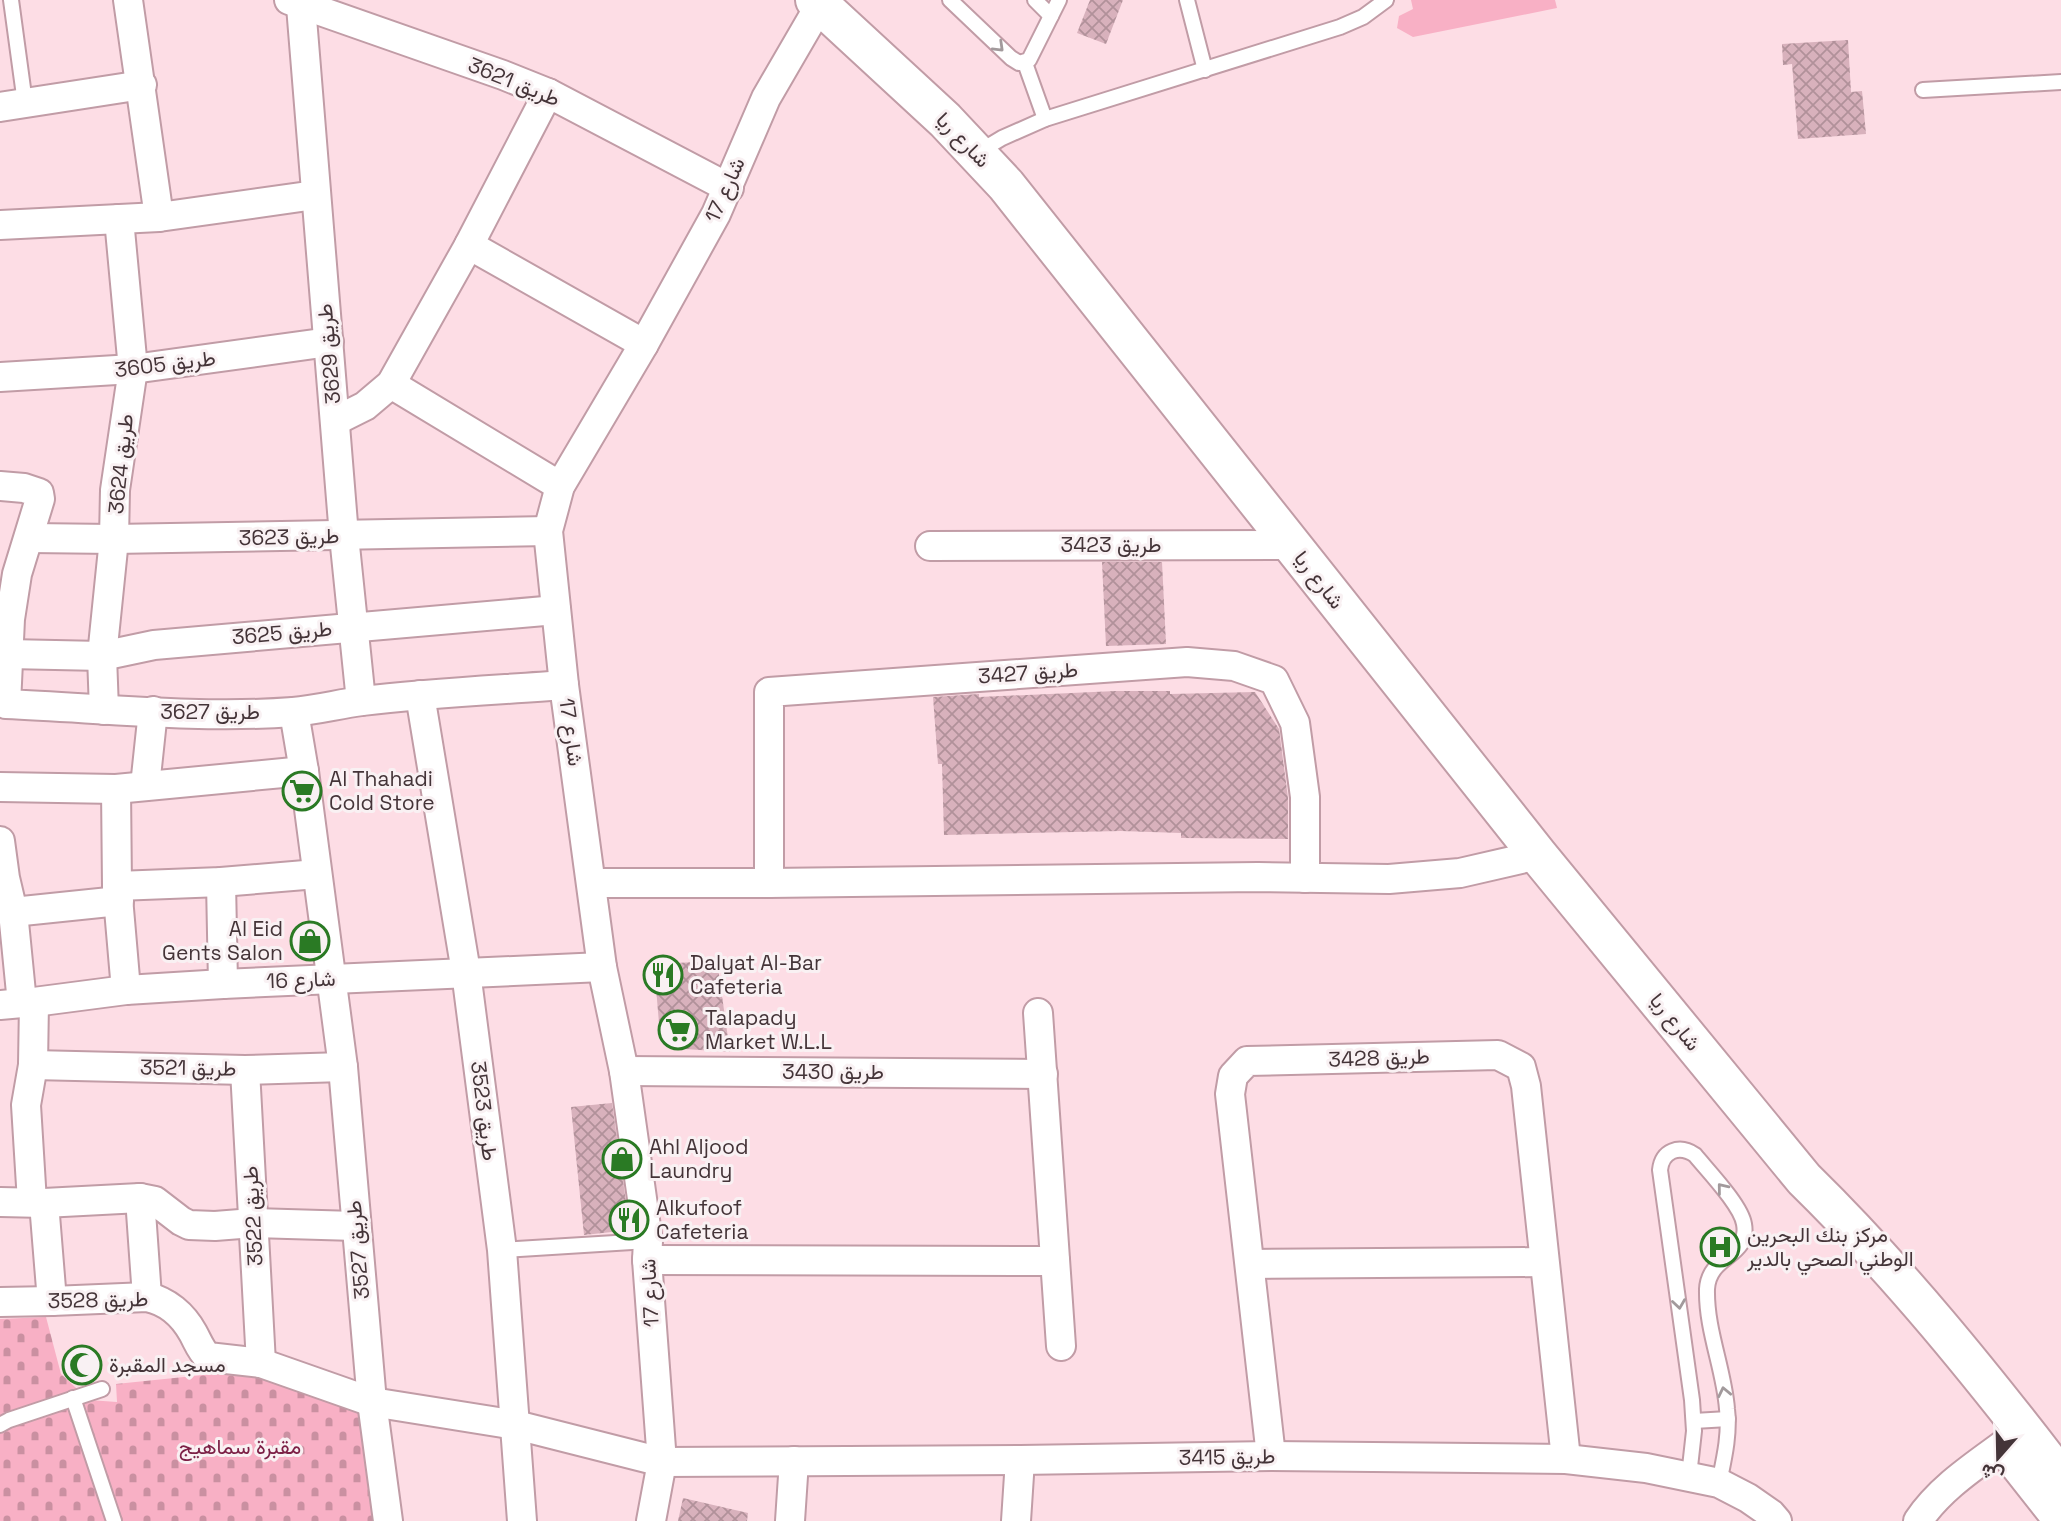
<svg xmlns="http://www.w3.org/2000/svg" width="2061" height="1521" font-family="'Space Grotesk',Vazirmatn,sans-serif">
<defs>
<pattern id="cemetery-stones" width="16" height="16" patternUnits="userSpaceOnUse" patternTransform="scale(1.75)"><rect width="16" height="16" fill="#f8b0c5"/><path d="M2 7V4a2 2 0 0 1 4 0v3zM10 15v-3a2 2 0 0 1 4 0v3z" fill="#ca90a1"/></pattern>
<pattern id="building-cross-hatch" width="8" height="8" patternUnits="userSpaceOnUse" patternTransform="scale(1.75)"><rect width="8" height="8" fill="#d8b1bc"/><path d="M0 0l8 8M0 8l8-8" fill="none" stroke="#b1919a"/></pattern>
</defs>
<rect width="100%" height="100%" fill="#fddde5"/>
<polygon fill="#f8b0c5" points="1411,0 1555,0 1557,8 1413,37 1397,28 1399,16 1413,9"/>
<polygon fill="url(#cemetery-stones)" points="46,1317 61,1374 89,1400 117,1402 116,1384 242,1371 354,1388 375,1479 380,1521 0,1521 0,1319"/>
<g fill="url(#building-cross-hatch)">
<polygon points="1090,0 1123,0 1106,44 1077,33"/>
<polygon points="1848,40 1851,92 1862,91 1866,134 1798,139 1792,64 1783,65 1782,44"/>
<polygon points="1102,562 1162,562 1166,644 1106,646"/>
<polygon points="1116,691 1170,691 1170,694 1255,692 1279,729 1288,798 1288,839 1181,838 1181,833 1121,831 944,835 942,764 938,764 933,697 979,694 979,697"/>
<polygon points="717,961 730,1052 685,1049 671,1040 659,1023 654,964"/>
<polygon points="612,1103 630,1230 584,1235 571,1107"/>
<polygon points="683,1498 748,1513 747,1521 678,1521"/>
</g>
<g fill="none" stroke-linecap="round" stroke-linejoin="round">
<defs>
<g id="lane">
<polyline points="11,0 25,103"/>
<polyline points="950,0 1011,58 1019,63 1029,60 1059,0"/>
<polyline points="1035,0 1051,16"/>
<polyline points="1187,0 1205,70"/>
<polyline points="1025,63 1045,119"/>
<polyline points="1923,90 2061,82"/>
<polyline points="977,153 1002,138 1045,119 1340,27 1363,17 1386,0"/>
<polyline points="502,1250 648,1241"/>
<polyline points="73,1398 114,1521"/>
<polyline points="1694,1421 1728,1419"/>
<polyline points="0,1425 9,1420 102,1389"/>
<path d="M 1689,1476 L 1694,1431 L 1692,1400 L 1660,1170 C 1662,1151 1679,1144 1695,1155 C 1708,1171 1741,1205 1744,1224 C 1750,1258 1709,1254 1707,1289 C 1706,1330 1724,1369 1727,1409 C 1730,1434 1724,1459 1719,1483"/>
</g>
<g id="street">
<polyline points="128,0 159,217"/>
<polyline points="289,0 503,75 548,93 729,188"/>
<polyline points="301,6 344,536 361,701"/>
<polyline points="0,107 142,85"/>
<polyline points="0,225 159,217 315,195"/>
<polyline points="469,245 644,344"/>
<polyline points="0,377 133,369 329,342"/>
<polyline points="391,384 560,486"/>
<polyline points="335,421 365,406 391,384 469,245 548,93"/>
<path d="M 0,486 L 24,488 L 39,493 L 40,499 L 17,574 L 10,619 L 6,704 C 101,708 198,719 293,712 C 316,710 339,704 362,701 C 429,693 497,690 564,685"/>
<polyline points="30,538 114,539 548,531"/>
<polyline points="930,546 1292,545"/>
<polyline points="8,654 102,656 154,645 556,610"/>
<polyline points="420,695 466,972 502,1250 522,1521"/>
<polyline points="104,710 102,656 114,539 115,490 133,369 119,219"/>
<polyline points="294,712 304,771 343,1067 372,1402 388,1521"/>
<polyline points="145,786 153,711"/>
<polyline points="0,787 116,789 304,771"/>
<polyline points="116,789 117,886 126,990"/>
<polyline points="0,841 5,878 13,912 22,1003"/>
<polyline points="221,882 223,984"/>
<polyline points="592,883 769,883 1258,877 1389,879 1460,873 1538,855"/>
<polyline points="769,883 769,692 1187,662 1234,666 1274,680 1295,723 1305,797 1305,878"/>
<polyline points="117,886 221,882 317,874"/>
<polyline points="13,912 119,901"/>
<polyline points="0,1005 34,1002 126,990 223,984 602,967"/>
<polyline points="1038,1013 1061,1346"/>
<polyline points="33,1065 245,1070 343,1067"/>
<polyline points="245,1070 261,1363"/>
<polyline points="624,1071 1043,1074"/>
<polyline points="140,1198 147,1297"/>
<polyline points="0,1202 44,1203 140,1198 155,1201 181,1221 189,1225 215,1226 253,1223 355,1226"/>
<polyline points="32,1202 26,1105 33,1065 34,1002"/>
<polyline points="44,1203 52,1301"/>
<polyline points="647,1260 1055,1261"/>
<polyline points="1250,1264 1544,1262"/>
<path d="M 0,1302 L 52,1301 L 147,1297 C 167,1301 183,1315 193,1333 C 198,1342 201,1351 208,1357 L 261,1363 L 372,1402 L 516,1425 L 662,1462 L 1020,1460 L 1271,1456 L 1566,1459 L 1646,1468 L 1719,1483 L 1748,1498 L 1771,1514 L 1777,1521"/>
<polyline points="1271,1456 1230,1094 1233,1076 1247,1061 1498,1055 1521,1067 1526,1086 1566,1459"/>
<polyline points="651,1521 662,1462 647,1260 648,1241 624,1071 602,967 564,685 548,531 560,486 644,344 716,214 766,98 820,5"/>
<polyline points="790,1521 794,1461"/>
<polyline points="1016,1521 1020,1460"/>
<path d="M 1918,1521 C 1944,1482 1988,1458 2024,1429"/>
</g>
<g id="secondary">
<path d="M 815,0 L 945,120 L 1006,185 L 1538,855 L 1804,1179 C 1898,1271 1981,1374 2061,1478"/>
<polyline points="2016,1460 2061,1517"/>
</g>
</defs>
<use href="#lane" stroke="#c19ca6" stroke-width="18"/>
<use href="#street" stroke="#c19ca6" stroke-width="32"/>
<use href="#secondary" stroke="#c19ca6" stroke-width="42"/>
<use href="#lane" stroke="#fff" stroke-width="14"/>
<use href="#street" stroke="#fff" stroke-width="28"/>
<use href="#secondary" stroke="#fff" stroke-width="38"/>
</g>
<defs><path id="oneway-chevron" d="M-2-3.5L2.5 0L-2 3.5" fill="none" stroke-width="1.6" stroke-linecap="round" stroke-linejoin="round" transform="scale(1.75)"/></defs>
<g stroke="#a29a9c">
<use href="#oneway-chevron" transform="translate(999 47) rotate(44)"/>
<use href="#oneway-chevron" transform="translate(1722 1188) rotate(-129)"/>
<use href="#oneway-chevron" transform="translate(1679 1304) rotate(82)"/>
<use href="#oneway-chevron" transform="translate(1724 1392) rotate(-102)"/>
</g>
<defs>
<symbol id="supermarket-ring" viewBox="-11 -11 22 22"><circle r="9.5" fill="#f9f1f3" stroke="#2a7a24" stroke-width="1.5"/><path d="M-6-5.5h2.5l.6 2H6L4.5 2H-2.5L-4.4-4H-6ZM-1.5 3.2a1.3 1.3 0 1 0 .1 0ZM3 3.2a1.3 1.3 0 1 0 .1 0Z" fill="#2a7a24"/></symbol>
<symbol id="shop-ring" viewBox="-11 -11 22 22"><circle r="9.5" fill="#f9f1f3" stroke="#2a7a24" stroke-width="1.5"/><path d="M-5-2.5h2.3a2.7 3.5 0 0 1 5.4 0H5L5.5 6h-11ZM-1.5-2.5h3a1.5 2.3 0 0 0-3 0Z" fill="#2a7a24"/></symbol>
<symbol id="restaurant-ring" viewBox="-11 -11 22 22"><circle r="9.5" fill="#f9f1f3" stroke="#2a7a24" stroke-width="1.5"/><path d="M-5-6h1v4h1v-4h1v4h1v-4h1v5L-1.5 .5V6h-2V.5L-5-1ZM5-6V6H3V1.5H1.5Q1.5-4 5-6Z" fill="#2a7a24"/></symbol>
<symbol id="hospital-ring" viewBox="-11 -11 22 22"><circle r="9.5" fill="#f9f1f3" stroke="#2a7a24" stroke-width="1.5"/><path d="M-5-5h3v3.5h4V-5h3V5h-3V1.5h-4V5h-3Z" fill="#2a7a24"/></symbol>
<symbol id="mosque-ring" viewBox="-11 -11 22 22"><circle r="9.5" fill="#f9f1f3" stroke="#2a7a24" stroke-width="1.5"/><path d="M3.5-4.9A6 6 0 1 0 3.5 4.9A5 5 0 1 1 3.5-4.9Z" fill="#2a7a24"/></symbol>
</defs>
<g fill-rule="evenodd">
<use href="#supermarket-ring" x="280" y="769" width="44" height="44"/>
<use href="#shop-ring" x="288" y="919" width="44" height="44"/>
<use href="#restaurant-ring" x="641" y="953" width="44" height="44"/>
<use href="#supermarket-ring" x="656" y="1008" width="44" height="44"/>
<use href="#shop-ring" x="600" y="1137" width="44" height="44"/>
<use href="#restaurant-ring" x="607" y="1198" width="44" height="44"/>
<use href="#hospital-ring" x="1698" y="1225" width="44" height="44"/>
<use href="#mosque-ring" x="60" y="1343" width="44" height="44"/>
</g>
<g text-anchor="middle" stroke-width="6" stroke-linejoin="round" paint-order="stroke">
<g font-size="21" fill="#443438" stroke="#f9f1f3">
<text transform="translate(514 82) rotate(22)" y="7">طريق 3621</text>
<text transform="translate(963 140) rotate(46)" y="7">شارع ريا</text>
<text transform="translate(725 190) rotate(-66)" y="7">شارع 17</text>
<text transform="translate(329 354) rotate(-95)" y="7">طريق 3629</text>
<text transform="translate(165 364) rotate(-7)" y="7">طريق 3605</text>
<text transform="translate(121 464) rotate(-84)" y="7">طريق 3624</text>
<text transform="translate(289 537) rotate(-1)" y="7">طريق 3623</text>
<text x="1111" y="552">طريق 3423</text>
<text transform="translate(1319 580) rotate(52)" y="7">شارع ريا</text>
<text transform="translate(282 633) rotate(-5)" y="7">طريق 3625</text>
<text transform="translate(1028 673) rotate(-4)" y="7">طريق 3427</text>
<text x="210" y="719">طريق 3627</text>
<text transform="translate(571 732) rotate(82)" y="7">شارع 17</text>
<text transform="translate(301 980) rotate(-2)" y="7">شارع 16</text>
<text transform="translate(1675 1022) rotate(51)" y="7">شارع ريا</text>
<text transform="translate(1379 1058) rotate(-2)" y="7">طريق 3428</text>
<text transform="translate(188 1068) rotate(1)" y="7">طريق 3521</text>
<text x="833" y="1079">طريق 3430</text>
<text transform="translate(484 1111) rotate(83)" y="7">طريق 3523</text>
<text transform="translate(253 1216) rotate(-93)" y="7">طريق 3522</text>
<text transform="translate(358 1250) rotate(-95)" y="7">طريق 3527</text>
<text transform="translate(650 1293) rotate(-93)" y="7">شارع 17</text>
<text transform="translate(98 1300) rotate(-1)" y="7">طريق 3528</text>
<text transform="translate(1227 1457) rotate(-1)" y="7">طريق 3415</text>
</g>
<g font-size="21" fill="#443438" stroke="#f9f1f3" text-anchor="start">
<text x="329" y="786">Al Thahadi<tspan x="329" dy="24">Cold Store</tspan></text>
<text x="283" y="936" text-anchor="end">Al Eid<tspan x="283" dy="24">Gents Salon</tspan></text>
<text x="690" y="970">Dalyat Al-Bar<tspan x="690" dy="24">Cafeteria</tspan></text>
<text x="705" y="1025">Talapady<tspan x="705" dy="24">Market W.L.L</tspan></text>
<text x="649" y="1154">Ahl Aljood<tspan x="649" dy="24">Laundry</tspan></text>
<text x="656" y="1215">Alkufoof<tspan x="656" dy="24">Cafeteria</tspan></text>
<text x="1747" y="1242">مركز بنك البحرين<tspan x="1747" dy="24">الوطني الصحي بالدير</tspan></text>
<text x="109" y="1372">مسجد المقبرة</text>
</g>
<g font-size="21" fill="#7c2046" stroke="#f9f1f3">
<text x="240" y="1454">مقبرة سماهيج</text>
</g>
</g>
<g transform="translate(1998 1458) rotate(200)" stroke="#f9f1f3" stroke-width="5" paint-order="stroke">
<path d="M0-5L12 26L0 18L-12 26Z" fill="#443438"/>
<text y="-10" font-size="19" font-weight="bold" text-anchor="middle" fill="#443438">ش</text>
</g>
</svg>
